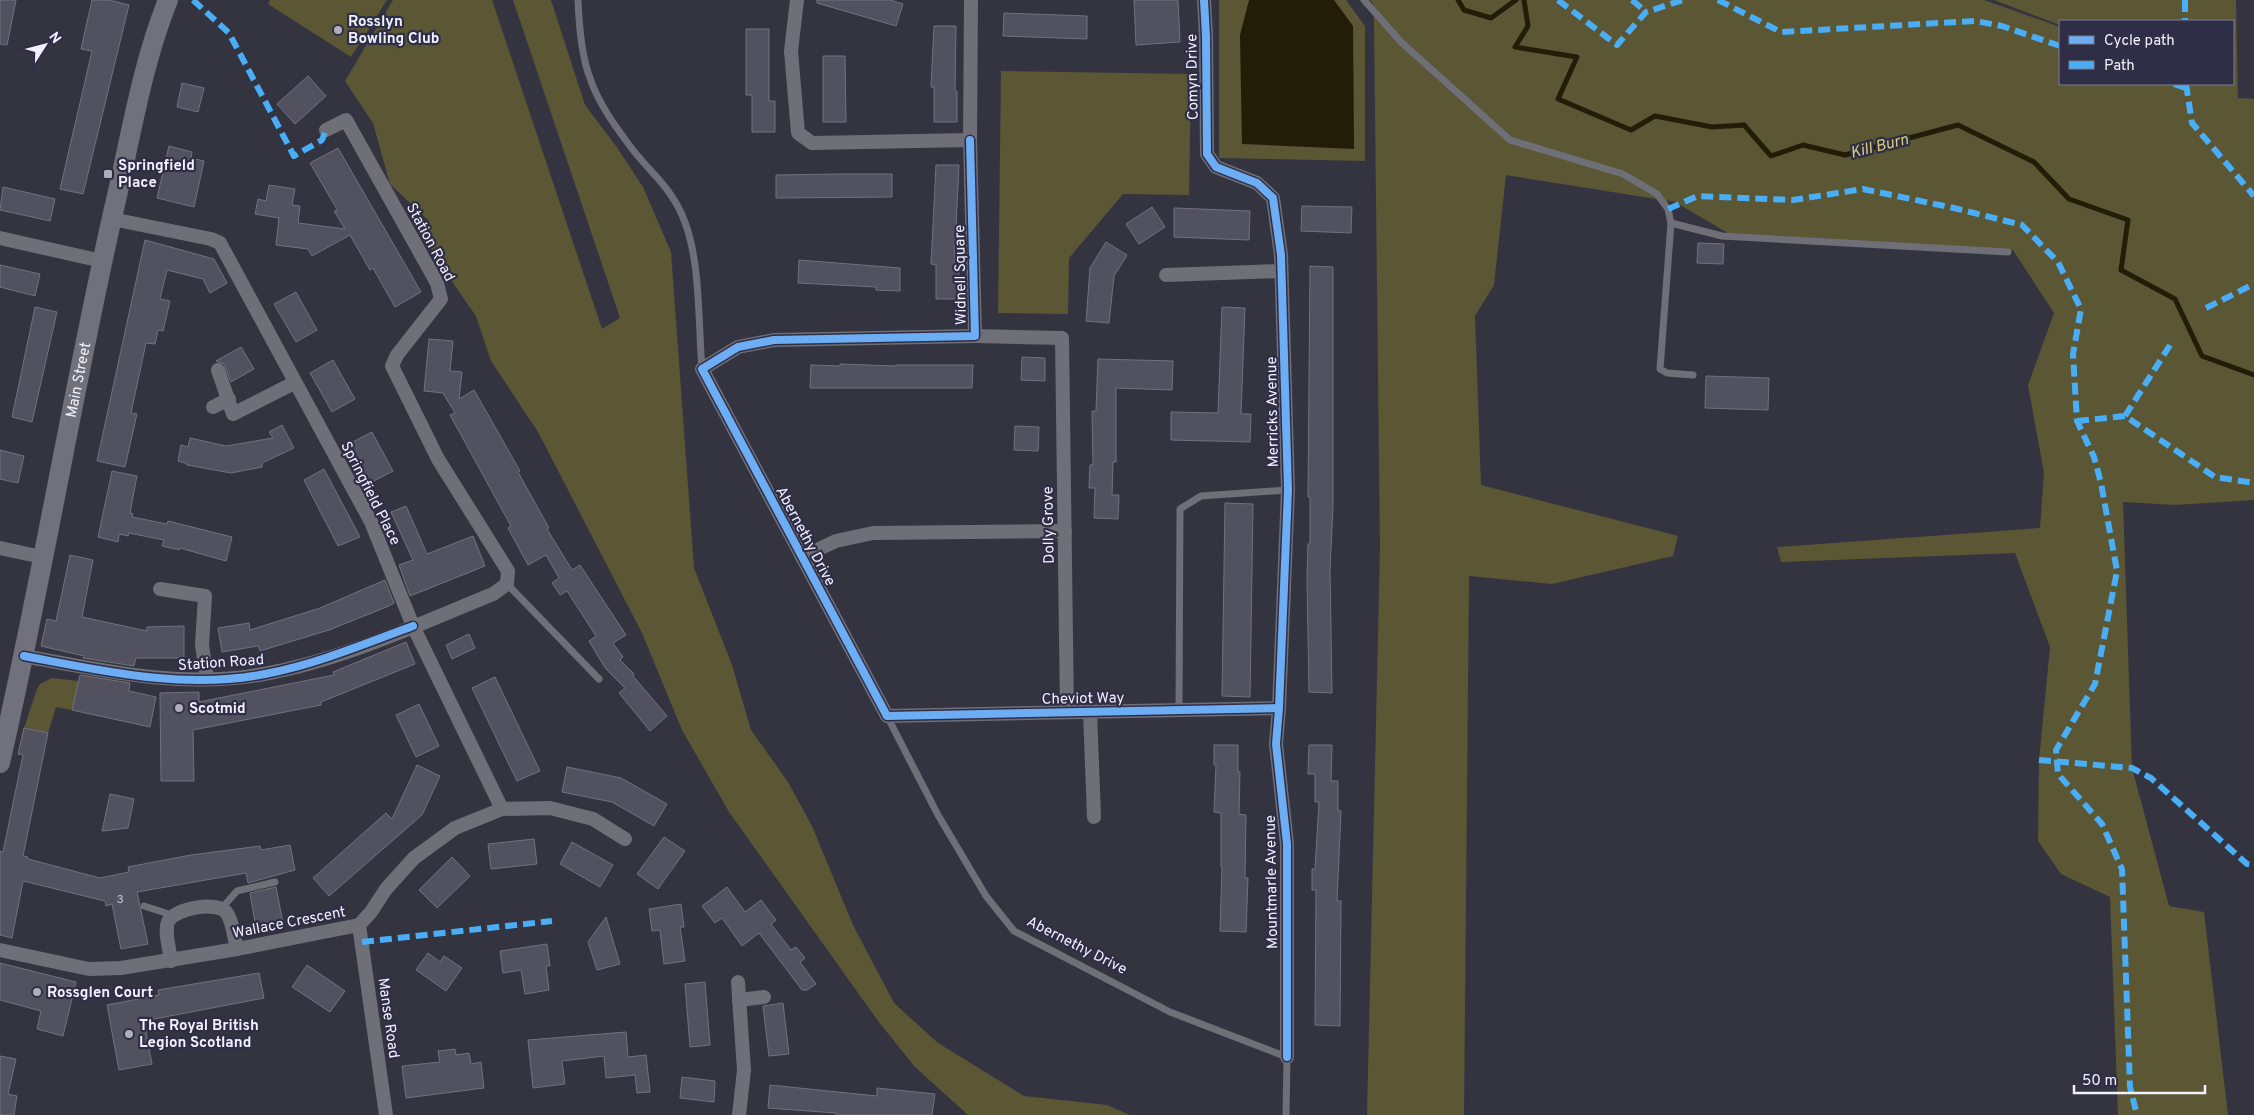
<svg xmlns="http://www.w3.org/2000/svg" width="2254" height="1115" font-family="Overpass,sans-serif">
<rect width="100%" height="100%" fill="#343441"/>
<g fill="#5b5634">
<polygon points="270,0 387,0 351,57 268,4"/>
<polygon points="393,0 492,0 602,329 620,318 513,0 551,0 585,105 616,146 643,187 671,252 694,568 732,665 751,730 788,782 812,826 853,925 894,1003 938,1043 1024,1096 1107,1105 1130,1115 968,1115 915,1067 878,1021 729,812 682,730 642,633 538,432 491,361 476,316 432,253 429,221 390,184 373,123 345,81"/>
<polygon points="1219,0 1346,0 1365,26 1365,161 1219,158"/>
<polygon points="1370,0 1984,0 2060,27 2060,84 2233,84 2233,21 2060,21 2060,25 1994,0 2236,0 2238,98 2254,99 2254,500 2175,505 2123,502 2132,768 2169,906 2204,912 2228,1115 2118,1115 2110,897 2061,874 2038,841 2039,760 2050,647 2015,553 1781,562 1777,547 2040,528 2044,473 2028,385 2054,313 2013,250 1728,233 1675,202 1506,175 1494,285 1475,316 1481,485 1678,536 1673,556 1552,584 1469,576 1464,1115 1367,1115 1380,547 1374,26 1374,5"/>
<polygon points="1001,71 1191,74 1189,195 1123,194 1069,258 1068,314 998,313"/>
<polygon points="52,678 79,681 72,710 56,707 48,733 24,728 37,689 40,684"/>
</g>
<polygon fill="#211d07" points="1249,0 1334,0 1353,26 1354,149 1242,144 1240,35"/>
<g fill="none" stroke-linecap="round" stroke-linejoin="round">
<g stroke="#211d07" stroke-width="5">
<polyline points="1458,0 1464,10 1491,18 1516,0"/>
<polyline points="1524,0 1528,26 1515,47 1577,57 1558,99 1631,130 1655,116 1712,127 1744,125 1771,156 1803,145 1845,155 1958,125 2034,162 2069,199 2128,220 2121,270 2175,299 2202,356 2254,375"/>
</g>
</g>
<g fill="#515160" stroke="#72727e">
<polygon points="0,0 16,0 7,45 0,44"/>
<polygon points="92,0 109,0 129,5 83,194 60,189 92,51 81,49"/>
<polygon points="817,0 890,0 903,4 896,26 817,3"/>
<polygon points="1134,0 1178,0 1180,42 1136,45"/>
<polygon points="1004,13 1087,16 1087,39 1003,36"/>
<polygon points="934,26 956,26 955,91 957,91 957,122 934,122 934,87 931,87"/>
<polygon points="746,29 769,29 769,101 775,101 775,132 752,132 752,95 746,95"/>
<polygon points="823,56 845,56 846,122 823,122"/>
<polygon points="308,76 326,96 295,124 277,104"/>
<polygon points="182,83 204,88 198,112 177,107"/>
<polygon points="169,146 192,152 191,158 204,161 194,207 157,198"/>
<polygon points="338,148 421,292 395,307 373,268 370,270 350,235 312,256 308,249 276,245 279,218 255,214 258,199 266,201 269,185 295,189 292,205 300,206 298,223 345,229 334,211 338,211 310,163"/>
<polygon points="936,165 959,165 954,268 959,268 959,299 936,299 936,265 931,264"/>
<polygon points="838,174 892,174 892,197 776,198 776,175"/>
<polygon points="3,187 55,199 50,221 0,210"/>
<polygon points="1302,206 1352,207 1351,233 1301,231"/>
<polygon points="1152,207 1165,227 1139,244 1126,224"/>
<polygon points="1174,208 1250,211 1249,240 1174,237"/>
<polygon points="145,240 214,259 227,283 210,293 203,279 167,270 160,299 170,301 163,331 158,330 155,344 146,343 131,413 137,414 125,467 97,461"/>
<polygon points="1106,242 1127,255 1114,276 1109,323 1086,321 1090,268"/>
<polygon points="1698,243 1724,244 1723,264 1697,263"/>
<polygon points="799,260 900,268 900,291 876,290 876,287 798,283"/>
<polygon points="0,265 40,274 35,296 0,287"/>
<polygon points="1310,266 1333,267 1333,508 1330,569 1332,693 1309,692 1307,579 1308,544 1310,544 1310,497 1308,497"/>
<polygon points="296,292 317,330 296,342 274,304"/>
<polygon points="35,307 57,312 32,422 12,417"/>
<polygon points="1222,307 1245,308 1241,414 1251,414 1250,442 1171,440 1171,412 1218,413"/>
<polygon points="429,339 453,341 450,371 462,372 459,399 474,390 520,471 518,472 549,528 547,529 572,570 580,565 626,635 613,643 623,657 620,660 634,674 633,676 667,716 650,731 619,693 625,688 606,669 599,658 589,641 596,636 567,591 560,595 552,583 559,578 546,555 528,565 508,528 511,526 450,415 455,413 443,393 424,391"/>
<polygon points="241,347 254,369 231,382 224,364 216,361"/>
<polygon points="1022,357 1045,358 1045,381 1021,380"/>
<polygon points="1098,359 1173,361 1172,390 1116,388 1116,462 1113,462 1112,495 1119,495 1118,519 1094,518 1095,488 1089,488 1090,465 1093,465 1092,411 1096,411"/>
<polygon points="333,360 355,399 332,412 310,373"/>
<polygon points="840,364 896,366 896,365 973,365 972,388 810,388 811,365 840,366"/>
<polygon points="1706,376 1769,378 1768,410 1705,408"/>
<polygon points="282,425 294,448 262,463 262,467 231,473 187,465 185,463 178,461 181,445 188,447 190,438 226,446 273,438 269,432"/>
<polygon points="1015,426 1039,427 1038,451 1014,450"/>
<polygon points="372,432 393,471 370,483 349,444"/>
<polygon points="0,450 24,456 18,483 0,479"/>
<polygon points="324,469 360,537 338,546 304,480"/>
<polygon points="112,471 137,476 130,513 133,514 132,517 167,524 168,521 232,537 226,561 180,548 179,550 162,546 164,540 129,533 128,536 119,534 118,542 98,537"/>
<polygon points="1225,503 1253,504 1250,697 1222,696"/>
<polygon points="406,506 427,554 473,536 485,566 410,596 399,565 413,560 391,512"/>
<polygon points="70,555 93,560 82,617 147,631 147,627 184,626 184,658 136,658 134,666 83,658 84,656 41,646 47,619 56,621"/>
<polygon points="385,580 394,603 389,606 329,630 260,651 258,646 222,652 218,628 249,623 250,630 320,608"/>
<polygon points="469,634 475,648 452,659 446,645"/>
<polygon points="406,642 415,664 321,702 321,705 193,730 194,781 161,781 160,693 199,692 199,702 334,675 333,672"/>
<polygon points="80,675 130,683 129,691 156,697 150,727 72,710"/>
<polygon points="495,677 540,771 517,781 472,688"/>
<polygon points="419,704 439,746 416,757 396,715"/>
<polygon points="24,728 48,733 23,856 28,857 28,859 100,878 129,872 128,867 191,855 260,846 261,850 290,845 295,870 248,883 246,873 137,892 148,944 121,949 112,904 106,906 105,901 23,881 12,938 0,935 0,851 3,852 23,755 18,754"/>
<polygon points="1214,745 1238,745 1238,772 1240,772 1239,814 1246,815 1245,878 1248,878 1246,932 1220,931 1222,867 1221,867 1221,813 1214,812 1216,765 1214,765"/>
<polygon points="1309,745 1332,745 1331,781 1338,781 1338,810 1341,811 1337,901 1341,901 1340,1026 1315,1025 1316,890 1312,890 1312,869 1315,869 1319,802 1315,802 1315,774 1308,774"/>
<polygon points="417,765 440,776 422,815 329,896 313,878 386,813 392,819"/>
<polygon points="567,767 621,778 667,804 654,826 612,802 562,792"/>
<polygon points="110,794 134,799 128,828 102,831"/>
<polygon points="664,837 685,851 658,889 637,874"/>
<polygon points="534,839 537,864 491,869 488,844"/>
<polygon points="572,842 613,865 600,887 560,864"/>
<polygon points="452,857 470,876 437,908 419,890"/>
<polygon points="276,887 283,923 256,928 250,893"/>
<polygon points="727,887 745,912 761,900 776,920 771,924 791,950 796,947 805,958 800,962 816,984 807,990 802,990 759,933 742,946 722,918 715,923 702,906"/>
<polygon points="681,904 684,927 680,927 685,961 664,964 660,930 652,931 649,909"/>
<polygon points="606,917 620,964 597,970 588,942"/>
<polygon points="547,944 550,966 546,966 549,990 525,994 521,970 503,973 500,951"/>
<polygon points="428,953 440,962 444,956 462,968 446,991 416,970"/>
<polygon points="0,963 76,982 63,1036 37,1029 41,1011 0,1000"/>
<polygon points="307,965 345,991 330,1012 292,987"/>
<polygon points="259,973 264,998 144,1021 152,1064 119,1070 107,1005 159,995 158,990"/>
<polygon points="705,982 710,1045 690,1047 685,984"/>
<polygon points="783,1003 789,1054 769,1056 763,1006"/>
<polygon points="626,1032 628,1057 646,1055 650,1092 637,1093 635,1075 606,1078 604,1056 562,1061 565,1084 533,1088 528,1040"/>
<polygon points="455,1049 456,1055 469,1053 471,1064 481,1062 484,1088 406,1098 402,1066 440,1062 438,1051"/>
<polygon points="0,1056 16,1059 8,1094 17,1096 14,1115 0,1115"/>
<polygon points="682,1077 715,1081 714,1102 680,1098"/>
<polygon points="770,1085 877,1096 877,1088 935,1094 932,1115 836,1115 836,1113 768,1108"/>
</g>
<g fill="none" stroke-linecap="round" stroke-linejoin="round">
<g stroke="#6f6f78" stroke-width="7">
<path d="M 578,0 C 579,25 581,55 590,78 C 598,103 617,129 633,150 C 651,173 670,187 682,215 C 701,257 698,322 702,369"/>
<polyline points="1364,0 1401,42 1510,140 1623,174 1657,194 1668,209 1671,223 1660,369 1667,373 1693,375"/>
<polyline points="1671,223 1722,236 2008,252"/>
<polyline points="507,584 599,679"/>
<polyline points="1179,710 1180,509 1201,496 1288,490"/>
<polyline points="887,716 938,815 986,896 1014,931 1170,1012 1287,1057 1286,1115"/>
<polyline points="144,906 172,915"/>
<polyline points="222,908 237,891 275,882"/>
</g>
<g stroke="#6f6f78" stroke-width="14">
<polyline points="797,0 791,51 798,133 812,143 970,140 971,0"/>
<polyline points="1204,0 1206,36 1207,154 1216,167 1257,183 1273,198 1281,255 1288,490 1279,708 1276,744 1287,844 1287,1057"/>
<polyline points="970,140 975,336 774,340 738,347 702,369 887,716 1279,708"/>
<polyline points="112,219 211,239 220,243 371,522 413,626 502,809"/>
<polyline points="0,238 102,261"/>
<polyline points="1166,275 1281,271"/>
<polyline points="975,336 1062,338 1067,712"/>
<polyline points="218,370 233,414 294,383"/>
<polyline points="213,407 229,399"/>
<polyline points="0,548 42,557"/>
<polyline points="802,557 836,541 873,533 1065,531"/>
<polyline points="160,589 205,596 202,645 207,679"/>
<path d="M 24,656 C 104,671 183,689 264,674 C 343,660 419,624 493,594 L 507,584 L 508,571 L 438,459 L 392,366 L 397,355 L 441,299 L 437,283 L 346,120 L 326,130"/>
<polyline points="1090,712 1094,817"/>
<polyline points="359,925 386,1115"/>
<polyline points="0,950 89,969 121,968 237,949 359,925 371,912 386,889 414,858 455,828 502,809 550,808 593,819 625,839"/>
<path d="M 171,961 C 170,950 164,932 168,922 C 174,908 217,901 226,912 C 233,921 234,938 237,949"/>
<polyline points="738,982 744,1070 739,1115"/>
<polyline points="739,1000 764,997"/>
</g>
<path stroke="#71717c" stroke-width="20" id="s1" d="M 0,763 C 42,580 72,395 113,213 C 130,142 141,67 168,0"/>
<g stroke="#49aef6" stroke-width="6" stroke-dasharray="12 6" stroke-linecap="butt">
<polyline points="193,0 229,33 294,156 322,140 326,130"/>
<polyline points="1558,0 1617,45 1646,12 1683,0"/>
<polyline points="1632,0 1646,12"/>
<polyline points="1718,0 1781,32 1975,21 2002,26 2060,46"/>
<polyline points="2185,0 2185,21"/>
<polyline points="2174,84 2186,88"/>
<polyline points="2186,84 2192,123 2254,196"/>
<polyline points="1668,209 1698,196 1793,200 1863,189 1954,208 2022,225 2058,262 2081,309 2073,354 2077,421 2094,457 2101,483 2117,571 2095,684 2056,750 2058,774 2102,824 2122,869 2130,1087 2137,1115"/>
<polyline points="2206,308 2254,284"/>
<polyline points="2125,416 2172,342"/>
<polyline points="2077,421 2125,416 2215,477 2254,483"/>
<polyline points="2039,760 2132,768 2151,778 2247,864 2254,865"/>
<polyline points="362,942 552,921"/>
</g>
<defs>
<g id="cycleway">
<polyline points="1204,0 1206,36 1207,154 1216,167 1257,183 1273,198 1281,255 1288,490 1279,708 1276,744 1287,844 1287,1057"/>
<polyline points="970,140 975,336 774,340 738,347 702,369 887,716 1279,708"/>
<path d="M 24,656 C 103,671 185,690 265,674 C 317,664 364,644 413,626"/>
</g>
</defs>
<use href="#cycleway" stroke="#2f2e47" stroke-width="11"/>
<use href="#cycleway" stroke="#6dadf4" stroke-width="8"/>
</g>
<g fill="#afafbc" stroke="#2f2e47" stroke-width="2">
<circle cx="338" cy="30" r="5"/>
<rect x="103" y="169" width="10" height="10" rx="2.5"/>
<circle cx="179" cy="708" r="5"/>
<circle cx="37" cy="992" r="5"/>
<circle cx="129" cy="1034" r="5"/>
</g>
<g text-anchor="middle" stroke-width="4.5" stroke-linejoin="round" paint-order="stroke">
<g font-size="12" fill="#c9c9d6">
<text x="120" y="903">3</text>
</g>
<g font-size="15" font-weight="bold" fill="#f1f1fe" stroke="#2f2e47" text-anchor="start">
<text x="348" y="26">Rosslyn<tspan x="348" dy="17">Bowling Club</tspan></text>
<text x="118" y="170">Springfield<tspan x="118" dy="17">Place</tspan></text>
<text x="189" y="713">Scotmid</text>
<text x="47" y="997">Rossglen Court</text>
<text x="139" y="1030">The Royal British<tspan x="139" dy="17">Legion Scotland</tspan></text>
</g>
<g font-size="15" fill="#f1f1fe" stroke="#2f2e47">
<text transform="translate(1192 77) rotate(-91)" y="5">Comyn Drive</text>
<text transform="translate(431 242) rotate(62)" y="5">Station Road</text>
<text transform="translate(960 275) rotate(-91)" y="5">Widnell Square</text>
<text dy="5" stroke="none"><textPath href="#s1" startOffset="391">Main Street</textPath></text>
<text transform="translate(1272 412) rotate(-91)" y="5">Merricks Avenue</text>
<text transform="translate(371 493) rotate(63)" y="5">Springfield Place</text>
<text transform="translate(1048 525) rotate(-91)" y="5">Dolly Grove</text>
<text transform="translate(806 536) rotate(62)" y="5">Abernethy Drive</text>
<text transform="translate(221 662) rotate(-4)" y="5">Station Road</text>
<text transform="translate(1083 698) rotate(-1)" y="5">Cheviot Way</text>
<text transform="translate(1271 882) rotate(-91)" y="5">Mountmarle Avenue</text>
<text transform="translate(289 922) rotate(-11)" y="5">Wallace Crescent</text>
<text transform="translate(1077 945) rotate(27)" y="5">Abernethy Drive</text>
<text transform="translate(389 1018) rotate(82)" y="5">Manse Road</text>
</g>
<g font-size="16" font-style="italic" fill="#d9ce7b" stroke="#2f2e47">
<text transform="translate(1879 145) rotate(-14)" y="6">Kill Burn</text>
</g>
</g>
<rect x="2059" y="20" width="175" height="65" fill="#2f2e47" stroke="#7d7c90"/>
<rect x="2069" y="36" width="25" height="8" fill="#6dadf4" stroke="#7d7c90"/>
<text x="2104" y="45" font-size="15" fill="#f1f1fe">Cycle path</text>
<rect x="2069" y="61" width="25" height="8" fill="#49aef6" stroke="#7d7c90"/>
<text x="2104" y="70" font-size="15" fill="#f1f1fe">Path</text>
<g transform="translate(45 45) rotate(54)" stroke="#2f2e47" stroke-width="4" paint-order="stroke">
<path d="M0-4L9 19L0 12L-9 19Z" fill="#f1f1fe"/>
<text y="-8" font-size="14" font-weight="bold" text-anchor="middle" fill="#f1f1fe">N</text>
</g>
<path d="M2074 1085v8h131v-8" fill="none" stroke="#f1f1fe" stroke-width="2.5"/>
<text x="2082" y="1085" font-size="15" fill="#f1f1fe" stroke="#2f2e47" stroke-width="4" paint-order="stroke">50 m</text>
</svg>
